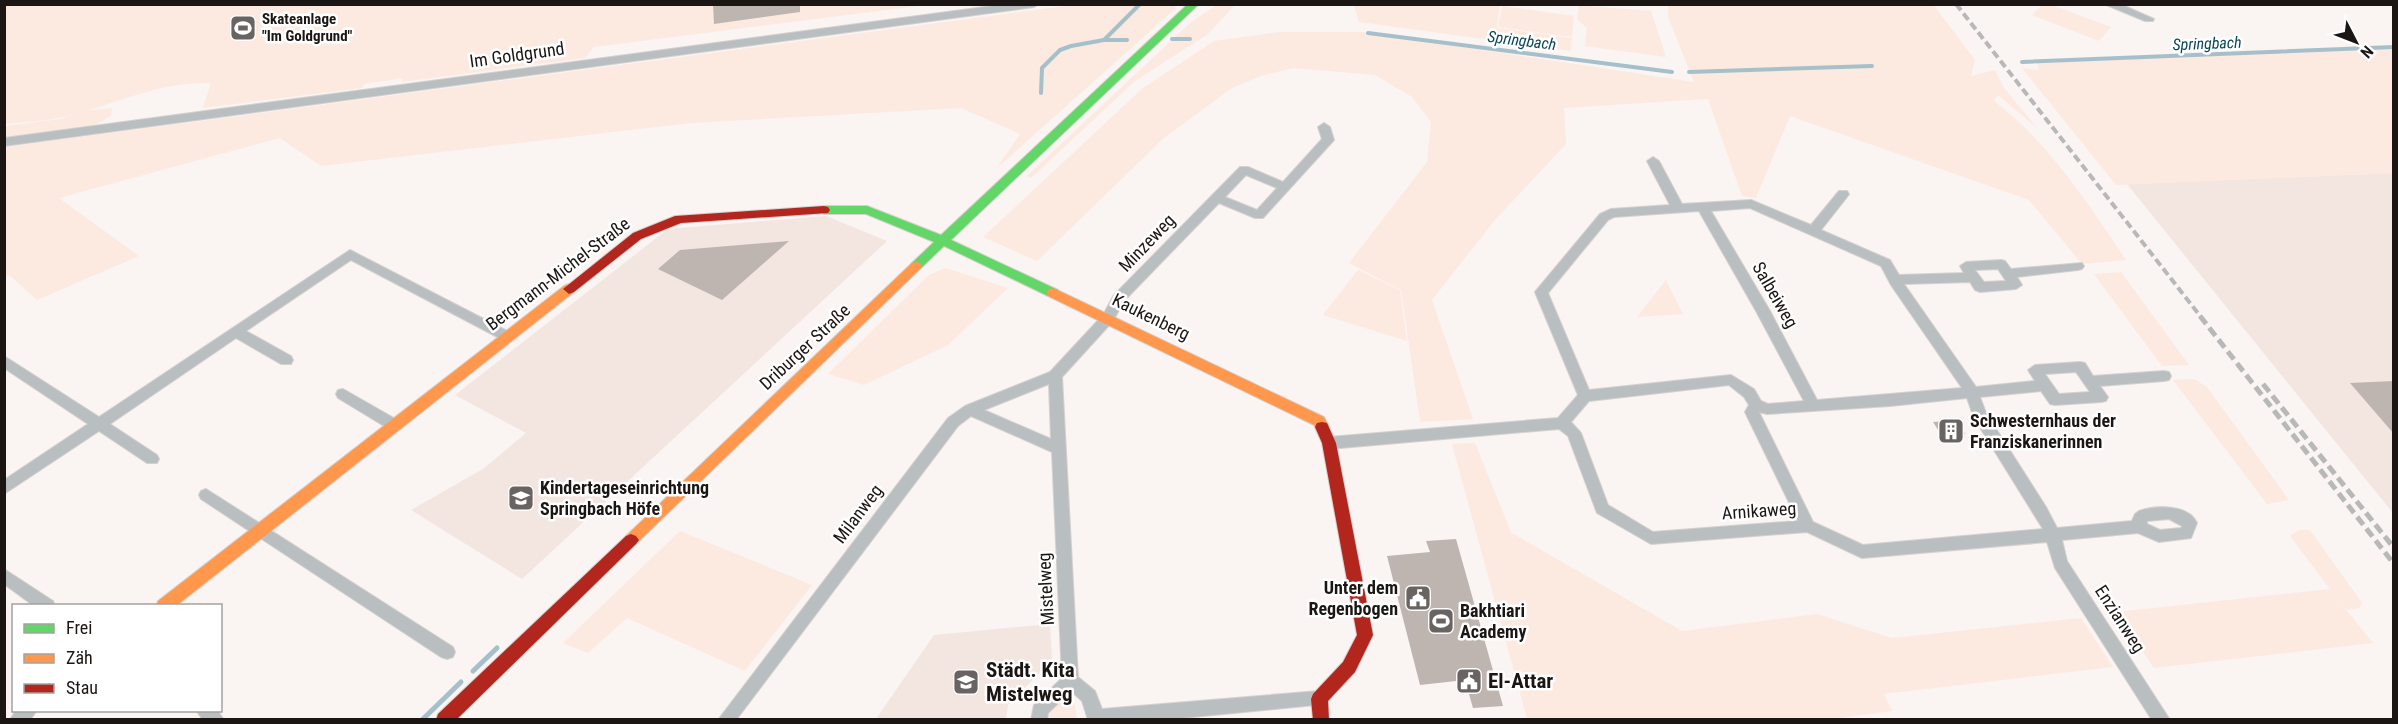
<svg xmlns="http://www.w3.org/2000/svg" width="2398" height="724" font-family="'Roboto Condensed',sans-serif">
<rect width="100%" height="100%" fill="#faf4f2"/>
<g fill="#f3e5e0">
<polygon points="2393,173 2393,513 2127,184"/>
<polygon points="826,216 887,241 522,579 411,510 483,469 526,433 455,395 668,229"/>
<polygon points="1050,624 1052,660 1008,705 1006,719 876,719 934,635"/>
</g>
<g fill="#fceae1">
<polygon points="1218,4 1235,5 1208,34 1135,81 1031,178 1027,176 1190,23"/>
<path d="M 1933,4 L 1975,60 L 1971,76 L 1995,70 L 2004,88 L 2037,128 L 1998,95 L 1994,101 C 2049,143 2087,202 2126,260 L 2082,264 L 2029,200 L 1790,116 L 1756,198 L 1742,196 L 1708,99 L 1564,108 L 1566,144 L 1495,220 L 1432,300 L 1473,419 L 1420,422 L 1401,290 L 1349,263 L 1427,162 L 1431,122 L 1412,97 L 1375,75 L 1293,68 L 1261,76 L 1232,88 L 1164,138 L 1037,261 L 983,237 L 1143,88 L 1214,41 L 1279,32 L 1363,32 L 1694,82 L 1668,17 L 1668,5 Z"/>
<path d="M 4,5 L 927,5 L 594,47 L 585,58 L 402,82 L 403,78 L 364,84 L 362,88 L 203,108 L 211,83 C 156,81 111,107 59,118 C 41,121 23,122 5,124 Z"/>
<polygon points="1173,5 1176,8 996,169 1020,134 961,108 691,123 321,166 280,138 59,198 139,256 37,300 9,275 5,277 5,147 1073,5"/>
<polygon points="1354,5 1500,5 1497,28 1572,38 1571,51 1359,22"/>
<polygon points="1579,5 1651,11 1666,57 1585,46 1587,28 1577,19"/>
<polygon points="2042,5 2052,5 2111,27 2099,41 2032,15"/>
<polygon points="1502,6 1574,16 1572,37 1498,27"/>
<polygon points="2393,48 2393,173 2116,185 2022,68 2039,70 2036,60"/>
<polygon points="112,108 111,116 95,125 5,137 5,126 61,119 83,111"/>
<polygon points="945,268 1008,288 948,345 864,385 828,374 929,275"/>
<polygon points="1358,270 1400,290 1407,341 1323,315"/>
<polygon points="2121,272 2189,365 2162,366 2094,274"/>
<polygon points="1666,280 1683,314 1637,317"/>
<polygon points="2194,379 2207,387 2289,500 2267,504 2173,380"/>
<polygon points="1475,443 1515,542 1512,533 1682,631 1817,614 1892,638 2081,618 2113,667 1884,694 1892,711 1826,720 1527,719 1452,444"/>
<polygon points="2299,530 2310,530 2362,603 2359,608 2347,610 2335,596 2373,643 2154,668 2116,612 2330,589 2290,536"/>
<polygon points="680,531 812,585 745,671 627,618 588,653 563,643"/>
<polygon points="1067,696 1074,701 1077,719 1045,719 1045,714 1060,697"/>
</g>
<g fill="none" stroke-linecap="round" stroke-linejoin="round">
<g stroke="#a5c0cb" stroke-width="4">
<polyline points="1368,33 1672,72"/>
<polyline points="1172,39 1190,39"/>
<polyline points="1104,40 1140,4"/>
<polyline points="2022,62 2394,47"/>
<polyline points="1689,72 1872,66"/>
<polyline points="1041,93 1042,68 1060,50 1071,46 1104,40 1127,40"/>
</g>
<g stroke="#a5c0cb" stroke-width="5">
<polyline points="473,671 497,648"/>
<polyline points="422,720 461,682"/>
</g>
</g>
<g fill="#beb5b1">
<polygon points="713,4 800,4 800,12 714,24"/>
<polygon points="789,241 722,300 658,269 680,250"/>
<polygon points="2394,381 2394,434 2350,383"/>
<polygon points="1956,420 1965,434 1942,436 1933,422"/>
<polygon points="1456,539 1503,706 1473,708 1465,680 1420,685 1387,556 1430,552 1426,541"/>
</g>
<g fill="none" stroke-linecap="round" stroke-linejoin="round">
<defs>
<g id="street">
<polygon points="1007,4 1039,4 1034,7 4,146 4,138"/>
<polygon points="2104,4 2120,4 2154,19 2153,21 2145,21"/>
<path d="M 1324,123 L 1330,127 L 1334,140 L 1263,218 L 1255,218 L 1219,203 L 1124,301 L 1113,321 L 1062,377 L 1078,677 L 1095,691 L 1102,709 L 1319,691 L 1325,694 L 1327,699 L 1325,704 L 1162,720 L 1088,720 L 1082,701 L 1071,691 L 1048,713 L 1047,720 L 1031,720 L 1034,705 L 1062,678 L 1052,452 L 971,416 L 958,426 L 736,720 L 718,720 L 948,418 L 965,406 L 1050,372 L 1103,315 L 1114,295 L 1240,167 L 1248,167 L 1283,182 L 1322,139 L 1318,127 ZM 1246,175 L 1277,188 L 1257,210 L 1225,197 ZM 1049,384 L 1051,439 L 984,410 Z"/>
<path d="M 1653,157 L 1659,161 L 1682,204 L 1751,200 L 1811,225 L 1839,191 L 1847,191 L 1849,194 L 1847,197 L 1821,230 L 1890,260 L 1899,275 L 1964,273 L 1960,266 L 1966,262 L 2001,260 L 2005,261 L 2011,269 L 2082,263 L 2084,266 L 2082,269 L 2078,270 L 2017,277 L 2022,285 L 2016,289 L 1980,292 L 1975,290 L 1970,282 L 1904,284 L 1976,387 L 2035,381 L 2028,370 L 2035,365 L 2080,362 L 2085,363 L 2093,376 L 2164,371 L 2169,372 L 2171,376 L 2169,380 L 2164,381 L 2100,386 L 2108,397 L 2106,401 L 2101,402 L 2055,405 L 2050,404 L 2041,391 L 1980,397 L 1986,413 L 2046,507 L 2057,528 L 2132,521 L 2135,514 L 2139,511 C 2156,505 2188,504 2197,523 L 2191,538 L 2159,542 L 2138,533 L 2062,540 L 2067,561 L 2170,720 L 2152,720 L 2055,568 L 2047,542 L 1862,558 L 1807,532 L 1651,544 L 1597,513 L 1568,436 L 1559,429 L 1329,449 L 1324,447 L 1322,443 L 1324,439 L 1329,437 L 1558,418 L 1578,395 L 1535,292 L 1600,214 L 1611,209 L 1670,205 L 1647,161 ZM 1750,208 L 1881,266 L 1891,285 L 1962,388 L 1817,400 L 1770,311 L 1711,211 ZM 1699,211 L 1756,311 L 1804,401 L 1768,404 L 1761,401 L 1754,389 L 1731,375 L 1589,390 L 1548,293 L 1608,220 L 1614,217 ZM 1998,269 L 2006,281 L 1984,282 L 1975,270 ZM 2076,372 L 2090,392 L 2059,394 L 2045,374 ZM 1729,385 L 1744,397 L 1749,405 L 1745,412 L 1798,521 L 1653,532 L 1608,505 L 1581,433 L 1571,422 L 1589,401 ZM 1967,398 L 1974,418 L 2043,529 L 1863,545 L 1813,522 L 1759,412 L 1767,414 L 1890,406 ZM 2169,519 L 2182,526 L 2181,528 L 2160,530 L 2147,524 L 2147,521 Z"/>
<polygon points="350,250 513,334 515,337 508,342 503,340 351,260 246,331 291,356 293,360 291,364 281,364 236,338 110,424 157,455 159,459 157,463 147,463 99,431 4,494 4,480 88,424 4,368 4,356 99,417"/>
<polygon points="343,389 399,421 401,425 399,429 389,429 338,398 336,394 338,390"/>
<polygon points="206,489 453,647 455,652 453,657 447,659 441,657 201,499 199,495 201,491"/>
<polygon points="4,569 53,601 55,606 34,606 4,584"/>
<polygon points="16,710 37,710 30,720 10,720"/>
<polygon points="196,710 217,710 224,720 203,720"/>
</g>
<polygon id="fast" points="1188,4 1199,4 951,240 1058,290 1059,293 1058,296 1048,296 944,246 920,269 912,269 910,266 912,263 934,242 866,214 824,214 818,210 824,206 867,206 941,235"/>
<g id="slow">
<polygon points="916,262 920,263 922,266 920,269 636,544 631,546 626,544 623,540 626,536 912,263"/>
<polygon points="569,284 574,286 575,289 574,292 176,606 156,606 158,601 564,286"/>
<polygon points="1053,288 1324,417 1329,427 1327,431 1317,431 1314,425 1048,296 1047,293 1048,290"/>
</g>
<g id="jam">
<polygon points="824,206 828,207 830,210 828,213 681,223 641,239 574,292 569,294 563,289 633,233 675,216"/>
<polygon points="1322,422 1327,423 1336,443 1373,635 1355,672 1328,701 1329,720 1313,720 1311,699 1313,694 1343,662 1357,635 1322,443 1315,427 1317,423"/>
<polygon points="631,534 636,536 639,540 636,544 456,720 436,720 438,714 626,536"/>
</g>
</defs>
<use href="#street" stroke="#d5d1cf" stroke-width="2"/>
<use href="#fast" stroke="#d5d1cf" stroke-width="2"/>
<use href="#slow" stroke="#d5d1cf" stroke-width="2"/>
<use href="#jam" stroke="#d5d1cf" stroke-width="2"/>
<use href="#street" fill="#b9bec0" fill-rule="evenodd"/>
<use href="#fast" fill="#63d668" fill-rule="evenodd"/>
<use href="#slow" fill="#ff974d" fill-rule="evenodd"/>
<use href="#jam" fill="#b3261e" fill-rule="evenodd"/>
<polyline stroke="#b9b8b8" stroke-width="4" stroke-dasharray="8 4" stroke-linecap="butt" points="1956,4 2201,317"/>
<g stroke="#b9b8b8" stroke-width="5" stroke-dasharray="10 5" stroke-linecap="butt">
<polyline points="2200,316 2394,564"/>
<polyline points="2263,384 2394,548"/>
</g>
</g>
<defs>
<symbol id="stadium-square" viewBox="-11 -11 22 22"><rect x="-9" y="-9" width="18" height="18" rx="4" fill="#696461" stroke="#fff"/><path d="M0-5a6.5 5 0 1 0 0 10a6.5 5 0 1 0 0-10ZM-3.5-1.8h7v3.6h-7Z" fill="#fff"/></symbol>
<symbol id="building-square" viewBox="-11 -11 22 22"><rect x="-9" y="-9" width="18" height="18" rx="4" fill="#696461" stroke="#fff"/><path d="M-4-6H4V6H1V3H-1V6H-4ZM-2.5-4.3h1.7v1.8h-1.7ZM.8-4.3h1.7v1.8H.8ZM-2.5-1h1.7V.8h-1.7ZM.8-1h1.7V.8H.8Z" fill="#fff"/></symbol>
<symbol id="school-square" viewBox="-11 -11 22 22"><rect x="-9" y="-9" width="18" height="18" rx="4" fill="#696461" stroke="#fff"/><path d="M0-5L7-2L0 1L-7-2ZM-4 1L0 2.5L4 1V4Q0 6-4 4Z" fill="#fff"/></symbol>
<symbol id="civic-square" viewBox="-11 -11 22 22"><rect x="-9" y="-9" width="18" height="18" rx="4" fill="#696461" stroke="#fff"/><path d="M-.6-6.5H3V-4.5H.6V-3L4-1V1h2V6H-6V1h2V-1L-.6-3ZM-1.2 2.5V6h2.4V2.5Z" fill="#fff"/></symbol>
</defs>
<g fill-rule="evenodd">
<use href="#stadium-square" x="228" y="13" width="30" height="30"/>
<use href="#building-square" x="1936" y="416" width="30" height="30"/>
<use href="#school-square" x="506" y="483" width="30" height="30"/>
<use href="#civic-square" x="1403" y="583" width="30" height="30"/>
<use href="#stadium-square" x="1426" y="606" width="30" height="30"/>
<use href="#civic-square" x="1454" y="666" width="30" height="30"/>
<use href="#school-square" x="951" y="667" width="30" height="30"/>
</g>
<g text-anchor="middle" stroke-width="5" stroke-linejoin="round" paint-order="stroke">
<g font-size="15" font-weight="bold" fill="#1b1613" stroke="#fff" text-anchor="start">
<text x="262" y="24">Skateanlage<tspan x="262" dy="17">"Im Goldgrund"</tspan></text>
</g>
<g font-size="16" font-style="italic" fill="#094658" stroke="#fff">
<text transform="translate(1522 40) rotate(7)" y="6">Springbach</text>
<text transform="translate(2207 43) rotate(-2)" y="6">Springbach</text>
</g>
<g font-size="18" fill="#1b1613" stroke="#fff">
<text transform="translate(517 55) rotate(-8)" y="6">Im Goldgrund</text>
<text transform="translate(1147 243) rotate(-46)" y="6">Minzeweg</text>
<text transform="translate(558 274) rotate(-37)" y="6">Bergmann-Michel-Straße</text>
<text transform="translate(1775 295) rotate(60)" y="6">Salbeiweg</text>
<text transform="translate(1151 317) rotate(26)" y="6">Kaukenberg</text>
<text transform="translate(805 347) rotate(-43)" y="6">Driburger Straße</text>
<text transform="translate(1759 511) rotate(-4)" y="6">Arnikaweg</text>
<text transform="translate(858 514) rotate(-53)" y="6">Milanweg</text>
<text transform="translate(1046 589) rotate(-93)" y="6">Mistelweg</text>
<text transform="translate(2120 619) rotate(57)" y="6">Enzianweg</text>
</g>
<g font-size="18" font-weight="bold" fill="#1b1613" stroke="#fff" text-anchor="start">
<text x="1970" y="427">Schwesternhaus der<tspan x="1970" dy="21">Franziskanerinnen</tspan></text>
<text x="540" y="494">Kindertageseinrichtung<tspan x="540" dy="21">Springbach Höfe</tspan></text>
<text x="1398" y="594" text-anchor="end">Unter dem<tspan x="1398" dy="21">Regenbogen</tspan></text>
<text x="1460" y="617">Bakhtiari<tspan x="1460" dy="21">Academy</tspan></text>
</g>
<g font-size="21" font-weight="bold" fill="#1b1613" stroke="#fff" text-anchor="start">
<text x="986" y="677">Städt. Kita<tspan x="986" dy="24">Mistelweg</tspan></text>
<text x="1488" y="688">El-Attar</text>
</g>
</g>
<rect width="2398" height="724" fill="none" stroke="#1b1613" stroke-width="12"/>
<rect x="12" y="604" width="210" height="108" fill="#ffffff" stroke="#a4a2a1" stroke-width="1.5"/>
<rect x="24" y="624" width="30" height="9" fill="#63d668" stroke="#a4a2a1" stroke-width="1.5"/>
<text x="66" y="634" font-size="18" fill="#1b1613">Frei</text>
<rect x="24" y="654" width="30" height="9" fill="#ff974d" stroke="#a4a2a1" stroke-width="1.5"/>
<text x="66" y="664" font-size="18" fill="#1b1613">Zäh</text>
<rect x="24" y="684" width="30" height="9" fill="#b3261e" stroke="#a4a2a1" stroke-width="1.5"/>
<text x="66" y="694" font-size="18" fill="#1b1613">Stau</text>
<g transform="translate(2356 42) rotate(132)" stroke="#ffffff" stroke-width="4.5" paint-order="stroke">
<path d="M0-4.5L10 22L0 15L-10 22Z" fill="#1b1613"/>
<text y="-9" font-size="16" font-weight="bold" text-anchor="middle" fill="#1b1613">N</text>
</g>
</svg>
